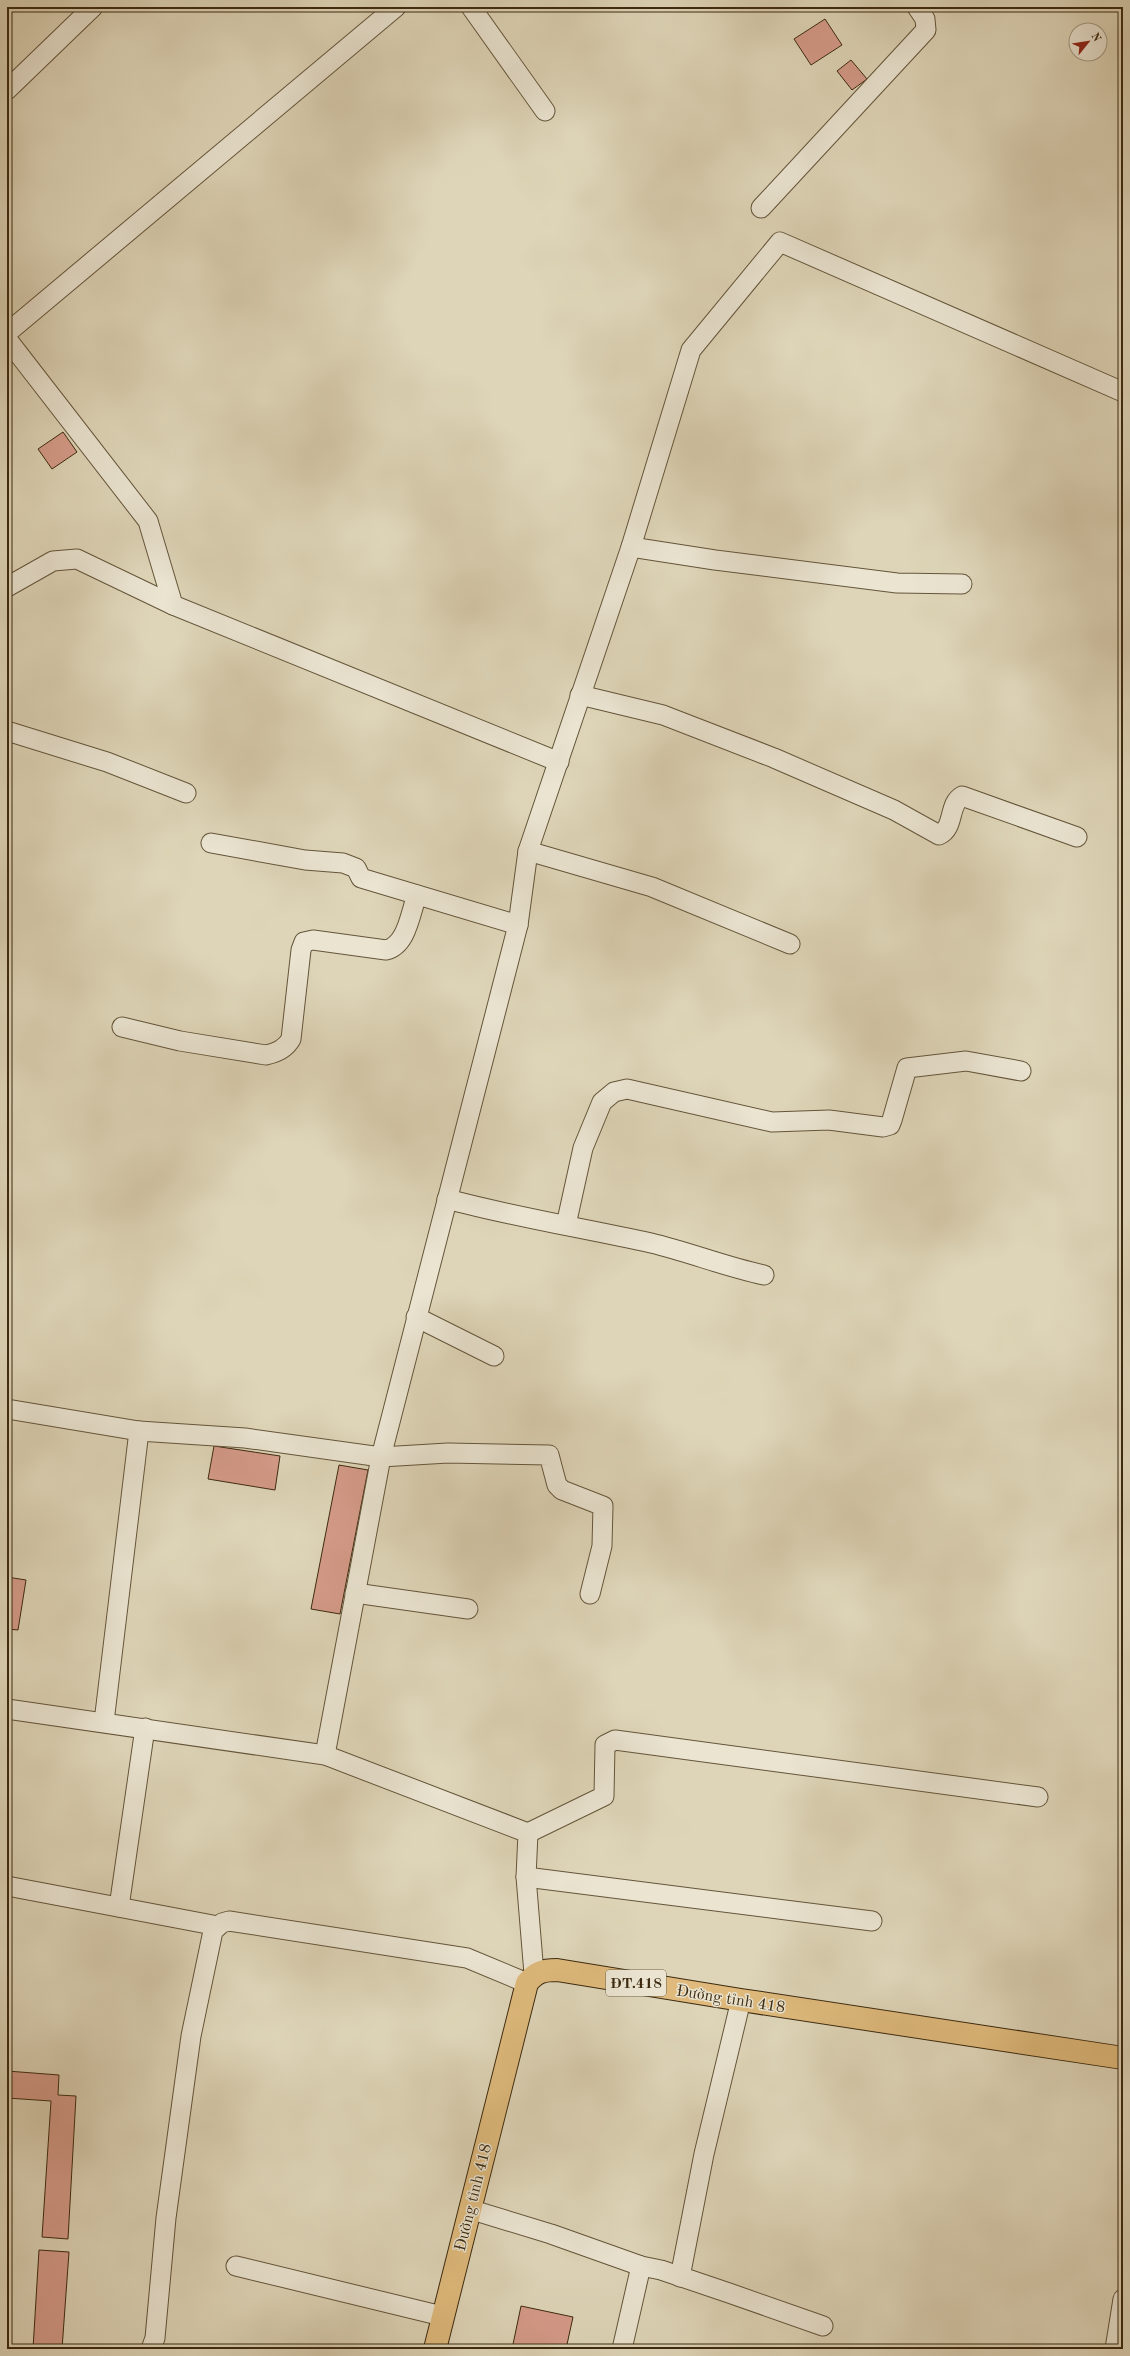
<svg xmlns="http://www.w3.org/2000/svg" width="1130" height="2356" font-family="'Old Standard TT',serif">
<rect width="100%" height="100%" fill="#ded5b8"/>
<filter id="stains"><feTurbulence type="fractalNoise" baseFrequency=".005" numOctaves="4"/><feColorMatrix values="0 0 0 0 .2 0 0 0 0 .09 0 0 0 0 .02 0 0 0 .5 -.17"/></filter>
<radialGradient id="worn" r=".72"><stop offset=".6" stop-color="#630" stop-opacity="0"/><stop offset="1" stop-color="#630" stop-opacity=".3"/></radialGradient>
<g fill="#d59b89" stroke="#3c2a10">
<polygon points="825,19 842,45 811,65 794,39"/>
<polygon points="851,60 867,79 852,90 837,71"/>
<polygon points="63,432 77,452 52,469 38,449"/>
<polygon points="214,1446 280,1456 275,1490 208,1479"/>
<polygon points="339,1465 368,1470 340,1614 311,1609"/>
<polygon points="7,1577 26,1580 18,1630 7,1629"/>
<polygon points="7,2071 59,2075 58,2095 76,2096 68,2239 42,2237 51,2101 7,2098"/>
<polygon points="39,2250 69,2252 62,2349 33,2349"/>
<polygon points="521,2306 573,2317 566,2349 512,2349"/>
</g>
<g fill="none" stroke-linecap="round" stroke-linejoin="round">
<defs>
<g id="minor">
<polyline points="471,7 545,111"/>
<polyline points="7,90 93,7"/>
<polyline points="761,208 926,30 925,19 917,7"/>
<polyline points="7,333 396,7"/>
<polyline points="7,339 148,521 173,605 559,762"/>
<polyline points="631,547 715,560 897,583 962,584"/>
<polyline points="7,587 53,561 77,559 173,605"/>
<path d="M 580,695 L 663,715 L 774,758 L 894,810 L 939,835 C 955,828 948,804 962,796 L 1077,837"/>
<polyline points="7,731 107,762 186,793"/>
<polyline points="211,843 305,860 343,863 356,868 361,878 518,925"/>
<polyline points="528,851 652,887 790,944"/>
<path d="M 122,1027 L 180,1041 L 266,1055 C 276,1053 286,1048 291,1039 L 301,950 L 304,942 L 313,940 L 386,950 C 407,945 410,914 417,895"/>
<path d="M 447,1199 C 514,1217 583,1228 651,1243 C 689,1252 726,1267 764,1275"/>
<polyline points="566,1225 583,1148 602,1102 614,1092 627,1089 772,1122 829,1120 883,1127 890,1125 892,1120 907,1068 966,1061 1021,1071"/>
<polyline points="416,1317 494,1356"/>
<polyline points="7,1409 139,1431 245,1438 381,1457 448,1453 549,1455 557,1485 562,1490 603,1506 602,1546 590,1594"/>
<polyline points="355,1593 468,1609"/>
<polyline points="7,1709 325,1755 528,1833 526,1877 534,1974"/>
<polyline points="104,1722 139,1431"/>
<polyline points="325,1755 381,1457 518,925 528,851 631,547 691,350 780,242 1123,392"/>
<polyline points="528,1833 604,1796 605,1745 615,1740 1038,1797"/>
<polyline points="526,1877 872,1921"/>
<polyline points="7,1886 218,1926"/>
<polyline points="119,1907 145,1728"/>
<polyline points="469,2209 551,2234 641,2266 661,2270 729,2293 823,2326"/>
<polyline points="236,2266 442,2316"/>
<polyline points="680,2277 704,2154 741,2000"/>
<polyline points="151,2349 155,2338 166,2218 191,2036 213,1931 222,1923 229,1921 467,1958 527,1983"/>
<polyline points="622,2349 641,2266"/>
<polyline points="1115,2349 1123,2299"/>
</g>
<path id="primary" d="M 435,2349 L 527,1983 C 536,1972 543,1970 557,1970 L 741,2000 L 1123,2058"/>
</defs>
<use href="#minor" stroke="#64553a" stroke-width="21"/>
<use href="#primary" stroke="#3c2a10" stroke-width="24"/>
<use href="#minor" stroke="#eae4d1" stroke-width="19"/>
<use href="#primary" stroke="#dfba7c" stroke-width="22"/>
</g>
<g text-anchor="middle" stroke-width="3" stroke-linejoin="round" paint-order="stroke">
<rect fill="#eae4d1" stroke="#70624a" stroke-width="1" x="606" y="1970" width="60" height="26" rx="3"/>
<g font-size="15" font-weight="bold" fill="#3c2a10">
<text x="636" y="1988">ĐT.418</text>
</g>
<g font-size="16" fill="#3c2a10" stroke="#eae4d1">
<text transform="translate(731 1998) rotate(9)" y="6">Đường tỉnh 418</text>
<text transform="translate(472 2197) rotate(-76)" y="6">Đường tỉnh 418</text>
</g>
</g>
<rect width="1130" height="2356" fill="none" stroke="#ded5b8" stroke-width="24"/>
<rect x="8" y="8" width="1114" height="2340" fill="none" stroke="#3c2a10" stroke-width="2"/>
<rect x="12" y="12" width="1106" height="2332" fill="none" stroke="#3c2a10"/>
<g transform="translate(1088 42) rotate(60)"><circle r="19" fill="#eae4d1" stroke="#a49a84"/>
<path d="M0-3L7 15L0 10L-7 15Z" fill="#8f2418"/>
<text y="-6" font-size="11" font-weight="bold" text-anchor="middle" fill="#3c2a10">N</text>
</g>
<rect width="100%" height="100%" filter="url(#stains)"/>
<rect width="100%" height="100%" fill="url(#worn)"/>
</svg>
